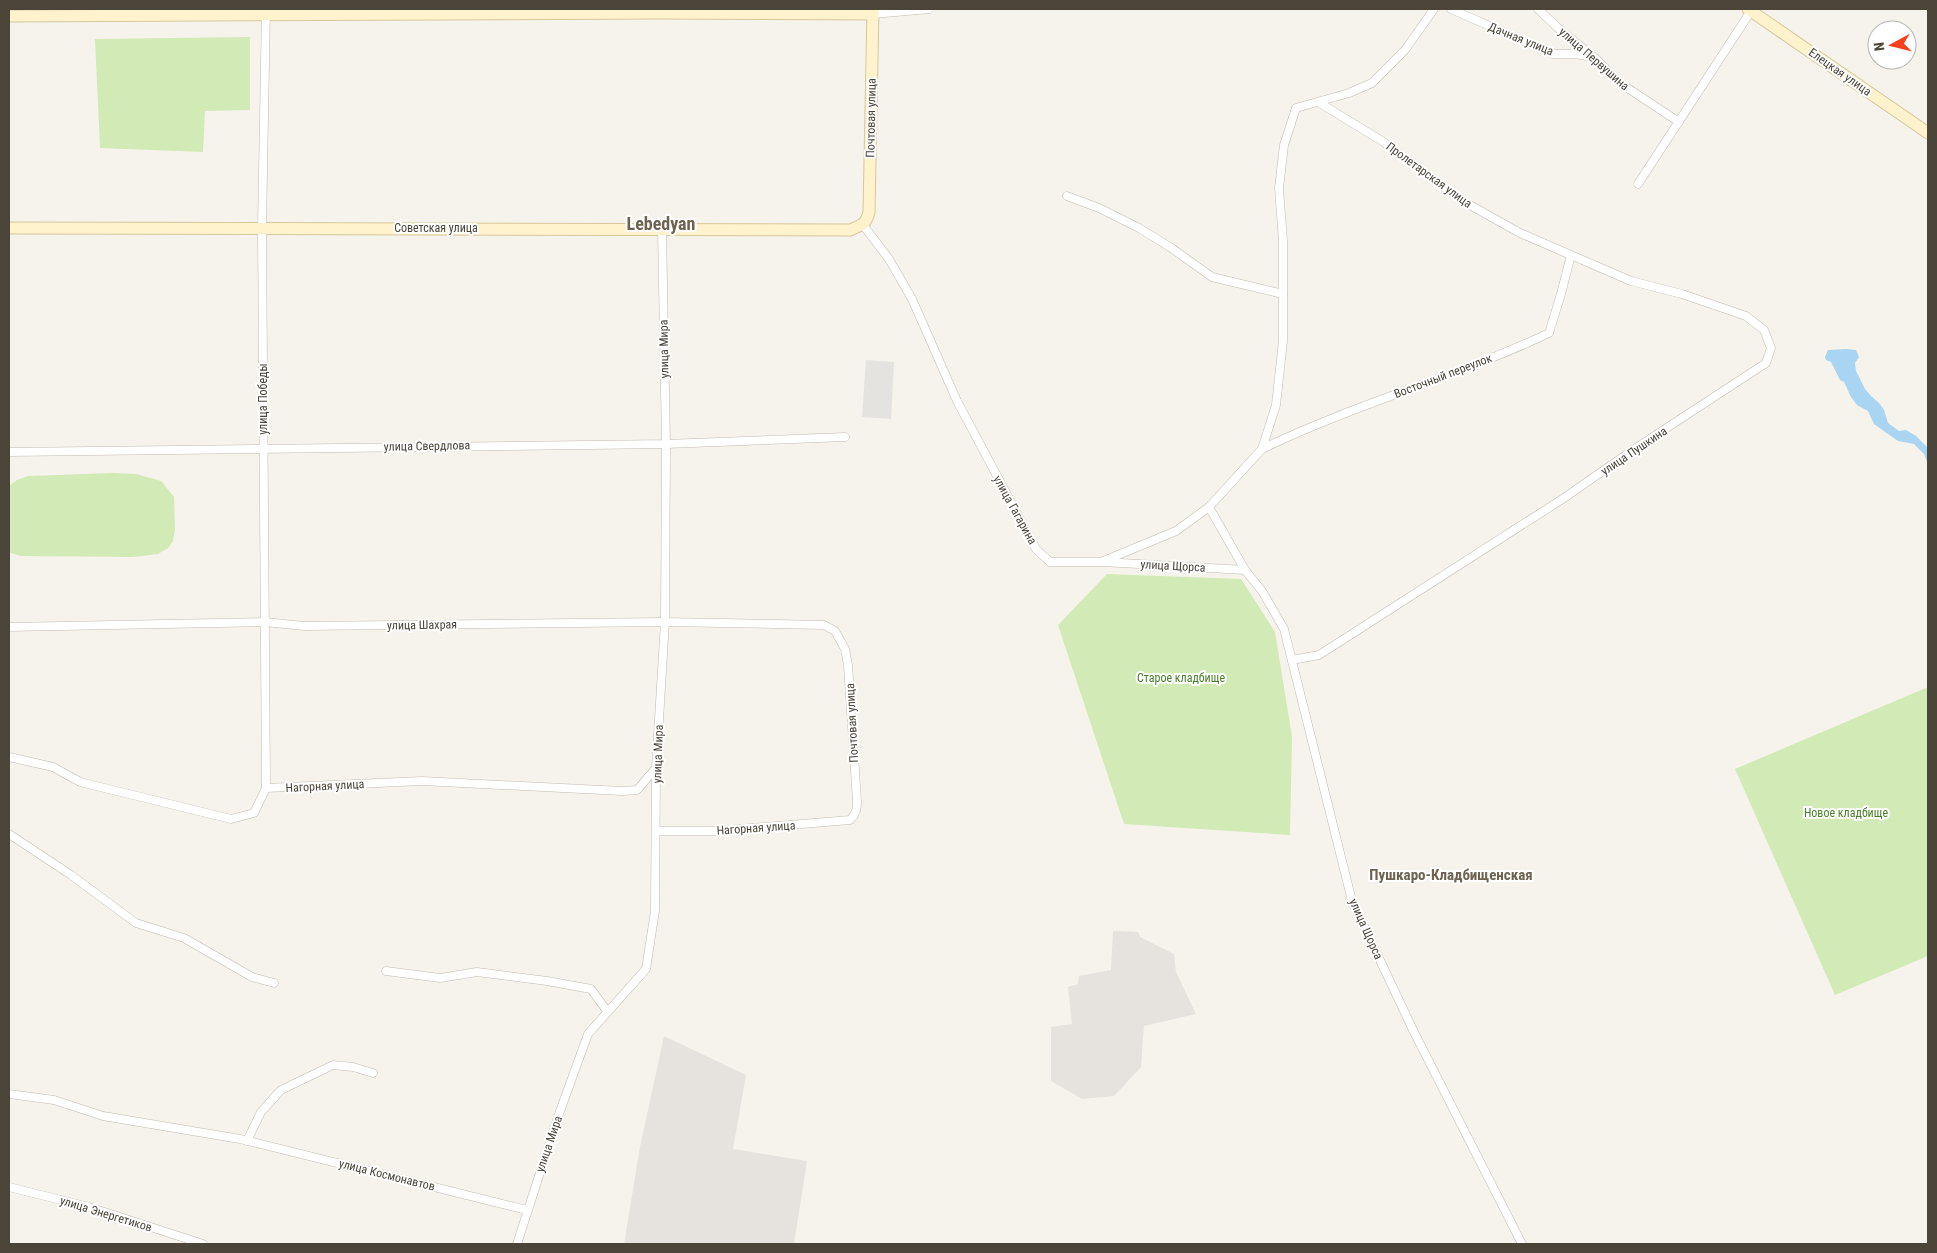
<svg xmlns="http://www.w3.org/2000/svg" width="1937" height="1253" font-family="'Roboto Condensed',sans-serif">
<rect width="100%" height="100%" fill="#f6f3ec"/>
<g fill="#e6e2dd">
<polygon points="1113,931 1138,932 1140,937 1174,954 1176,972 1196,1014 1144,1026 1141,1067 1114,1096 1082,1099 1051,1081 1051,1027 1072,1024 1068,987 1078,984 1079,976 1111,970"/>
<polygon points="664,1036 746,1075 733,1149 807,1161 794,1244 624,1244 640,1147"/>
</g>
<g fill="#d2eab5">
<polygon points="250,37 250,110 205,111 203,152 100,148 95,39"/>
<polygon points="113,473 136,474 161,481 174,497 175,530 173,541 168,548 158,554 133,557 21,556 11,553 9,551 9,486 17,480 28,476"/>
<polygon points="1107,574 1241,579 1275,632 1292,737 1290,835 1124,824 1058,625"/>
<polygon points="1928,687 1928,956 1835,995 1735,769"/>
</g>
<polygon fill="#e5e3e0" points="866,360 894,362 891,419 862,417"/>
<polygon fill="#a9d4f2" points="1846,349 1856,350 1859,357 1855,363 1856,371 1865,389 1871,396 1879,403 1884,410 1888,423 1899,431 1906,430 1916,436 1928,448 1928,464 1924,454 1914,444 1898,441 1874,424 1868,411 1857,405 1851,397 1844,382 1840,380 1831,362 1826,360 1825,357 1828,350"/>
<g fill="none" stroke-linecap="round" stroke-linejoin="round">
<defs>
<g id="street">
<polyline points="1451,9 1553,54 1576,54 1592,57"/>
<polyline points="1538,9 1559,29 1594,57 1620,83 1679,122"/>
<polyline points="873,14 929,9"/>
<polyline points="1638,184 1751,11"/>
<polyline points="1067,196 1099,208 1139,228 1170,247 1212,277 1283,294"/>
<polyline points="863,225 889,259 912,299 957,401 1036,549 1050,562 1101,562 1176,531 1209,507 1262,449 1276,405 1283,341 1283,241 1279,188 1284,145 1296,108 1349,93 1372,83 1405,50 1434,9"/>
<path d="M 1262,449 C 1355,404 1456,377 1549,333 L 1561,294 L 1571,255"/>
<polyline points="9,452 666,444 845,437"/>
<polyline points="1209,507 1245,570 1262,591 1284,629 1352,901 1414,1032 1522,1244"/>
<polyline points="1103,562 1245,570"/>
<path d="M 9,627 L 265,622 L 304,626 L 665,622 L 824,625 L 835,631 L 845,649 L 848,665 L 857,801 C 857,810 856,814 850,820 L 716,831 L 656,831"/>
<polyline points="1292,660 1319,655 1564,498 1633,450 1766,363 1771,348 1764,330 1746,316 1682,294 1631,281 1520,233 1461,200 1382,141 1318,102"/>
<polyline points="9,757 53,767 80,782 231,819 254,813 266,788 262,227 266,9"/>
<polyline points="266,788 422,781 622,791 637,790 656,768"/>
<polyline points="9,834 71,875 136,923 184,938 252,977 274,983"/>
<polyline points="386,971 440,978 477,972 547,981 591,989 607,1011"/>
<polyline points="9,1094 54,1100 103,1116 240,1139 527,1210"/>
<polyline points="247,1141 261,1112 281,1090 333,1065 353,1067 373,1073"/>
<polyline points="9,1187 89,1207 203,1244"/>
<polyline points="517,1244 559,1114 588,1034 646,969 655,911 656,768 665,622 666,444 662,229"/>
</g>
<g id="secondary">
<polyline points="1748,9 1928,133"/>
<polyline points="9,16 658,13 873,14"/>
<path d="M 9,228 L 850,230 C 861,225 866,225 869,212 L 873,9"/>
</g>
</defs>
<use href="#street" stroke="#c2bbae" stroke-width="9"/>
<use href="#secondary" stroke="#d6c79b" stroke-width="13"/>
<use href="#street" stroke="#fff" stroke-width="8"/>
<use href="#secondary" stroke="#fff3cd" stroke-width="11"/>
</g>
<g text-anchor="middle" stroke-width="4" stroke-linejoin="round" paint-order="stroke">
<g font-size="12" fill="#4b4439" stroke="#fff">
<text transform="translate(1521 39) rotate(22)" y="4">Дачная улица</text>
<text transform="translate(1594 59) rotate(41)" y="4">улица Первушина</text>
<text transform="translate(1840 72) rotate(35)" y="4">Елецкая улица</text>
<text transform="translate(871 118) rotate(-89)" y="4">Почтовая улица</text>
<text transform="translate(1429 175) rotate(36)" y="4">Пролетарская улица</text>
<text x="436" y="232">Советская улица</text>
<text transform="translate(664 349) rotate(-91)" y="4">улица Мира</text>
<text transform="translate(1443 376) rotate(-21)" y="4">Восточный переулок</text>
<text transform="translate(263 399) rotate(-90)" y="4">улица Победы</text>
<text transform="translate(427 446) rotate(-1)" y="4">улица Свердлова</text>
<text transform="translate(1634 451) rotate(-34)" y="4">улица Пушкина</text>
<text transform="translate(1015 510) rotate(61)" y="4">улица Гагарина</text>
<text transform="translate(1173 566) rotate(3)" y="4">улица Щорса</text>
<text transform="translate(422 625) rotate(-1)" y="4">улица Шахрая</text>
<text transform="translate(852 723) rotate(-93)" y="4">Почтовая улица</text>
<text transform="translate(658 754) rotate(-88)" y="4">улица Мира</text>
<text transform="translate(325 786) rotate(-3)" y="4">Нагорная улица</text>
<text transform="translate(756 828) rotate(-4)" y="4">Нагорная улица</text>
<text transform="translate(1366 929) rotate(66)" y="4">улица Щорса</text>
<text transform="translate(549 1144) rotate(-71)" y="4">улица Мира</text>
<text transform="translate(387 1175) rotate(14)" y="4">улица Космонавтов</text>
<text transform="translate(106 1214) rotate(17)" y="4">улица Энергетиков</text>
</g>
<g font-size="12" fill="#4a7f2a" stroke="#fff">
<text x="1181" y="682">Старое кладбище</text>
<text x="1846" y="817">Новое кладбище</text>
</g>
<g font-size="15" font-weight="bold" fill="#6e6250" stroke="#fff">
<text x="1451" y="880">Пушкаро-Кладбищенская</text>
</g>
<g font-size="18" font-weight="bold" fill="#6e6250" stroke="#fff">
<text x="661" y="230">Lebedyan</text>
</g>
</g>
<rect width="1937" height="1253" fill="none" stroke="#4b4439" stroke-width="20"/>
<g transform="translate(1892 45) rotate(263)"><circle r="24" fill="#ffffff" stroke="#b7b4b0"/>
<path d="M0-4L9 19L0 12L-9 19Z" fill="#fc3f1d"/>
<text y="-8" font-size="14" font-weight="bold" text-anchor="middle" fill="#4b4439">N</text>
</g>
</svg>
